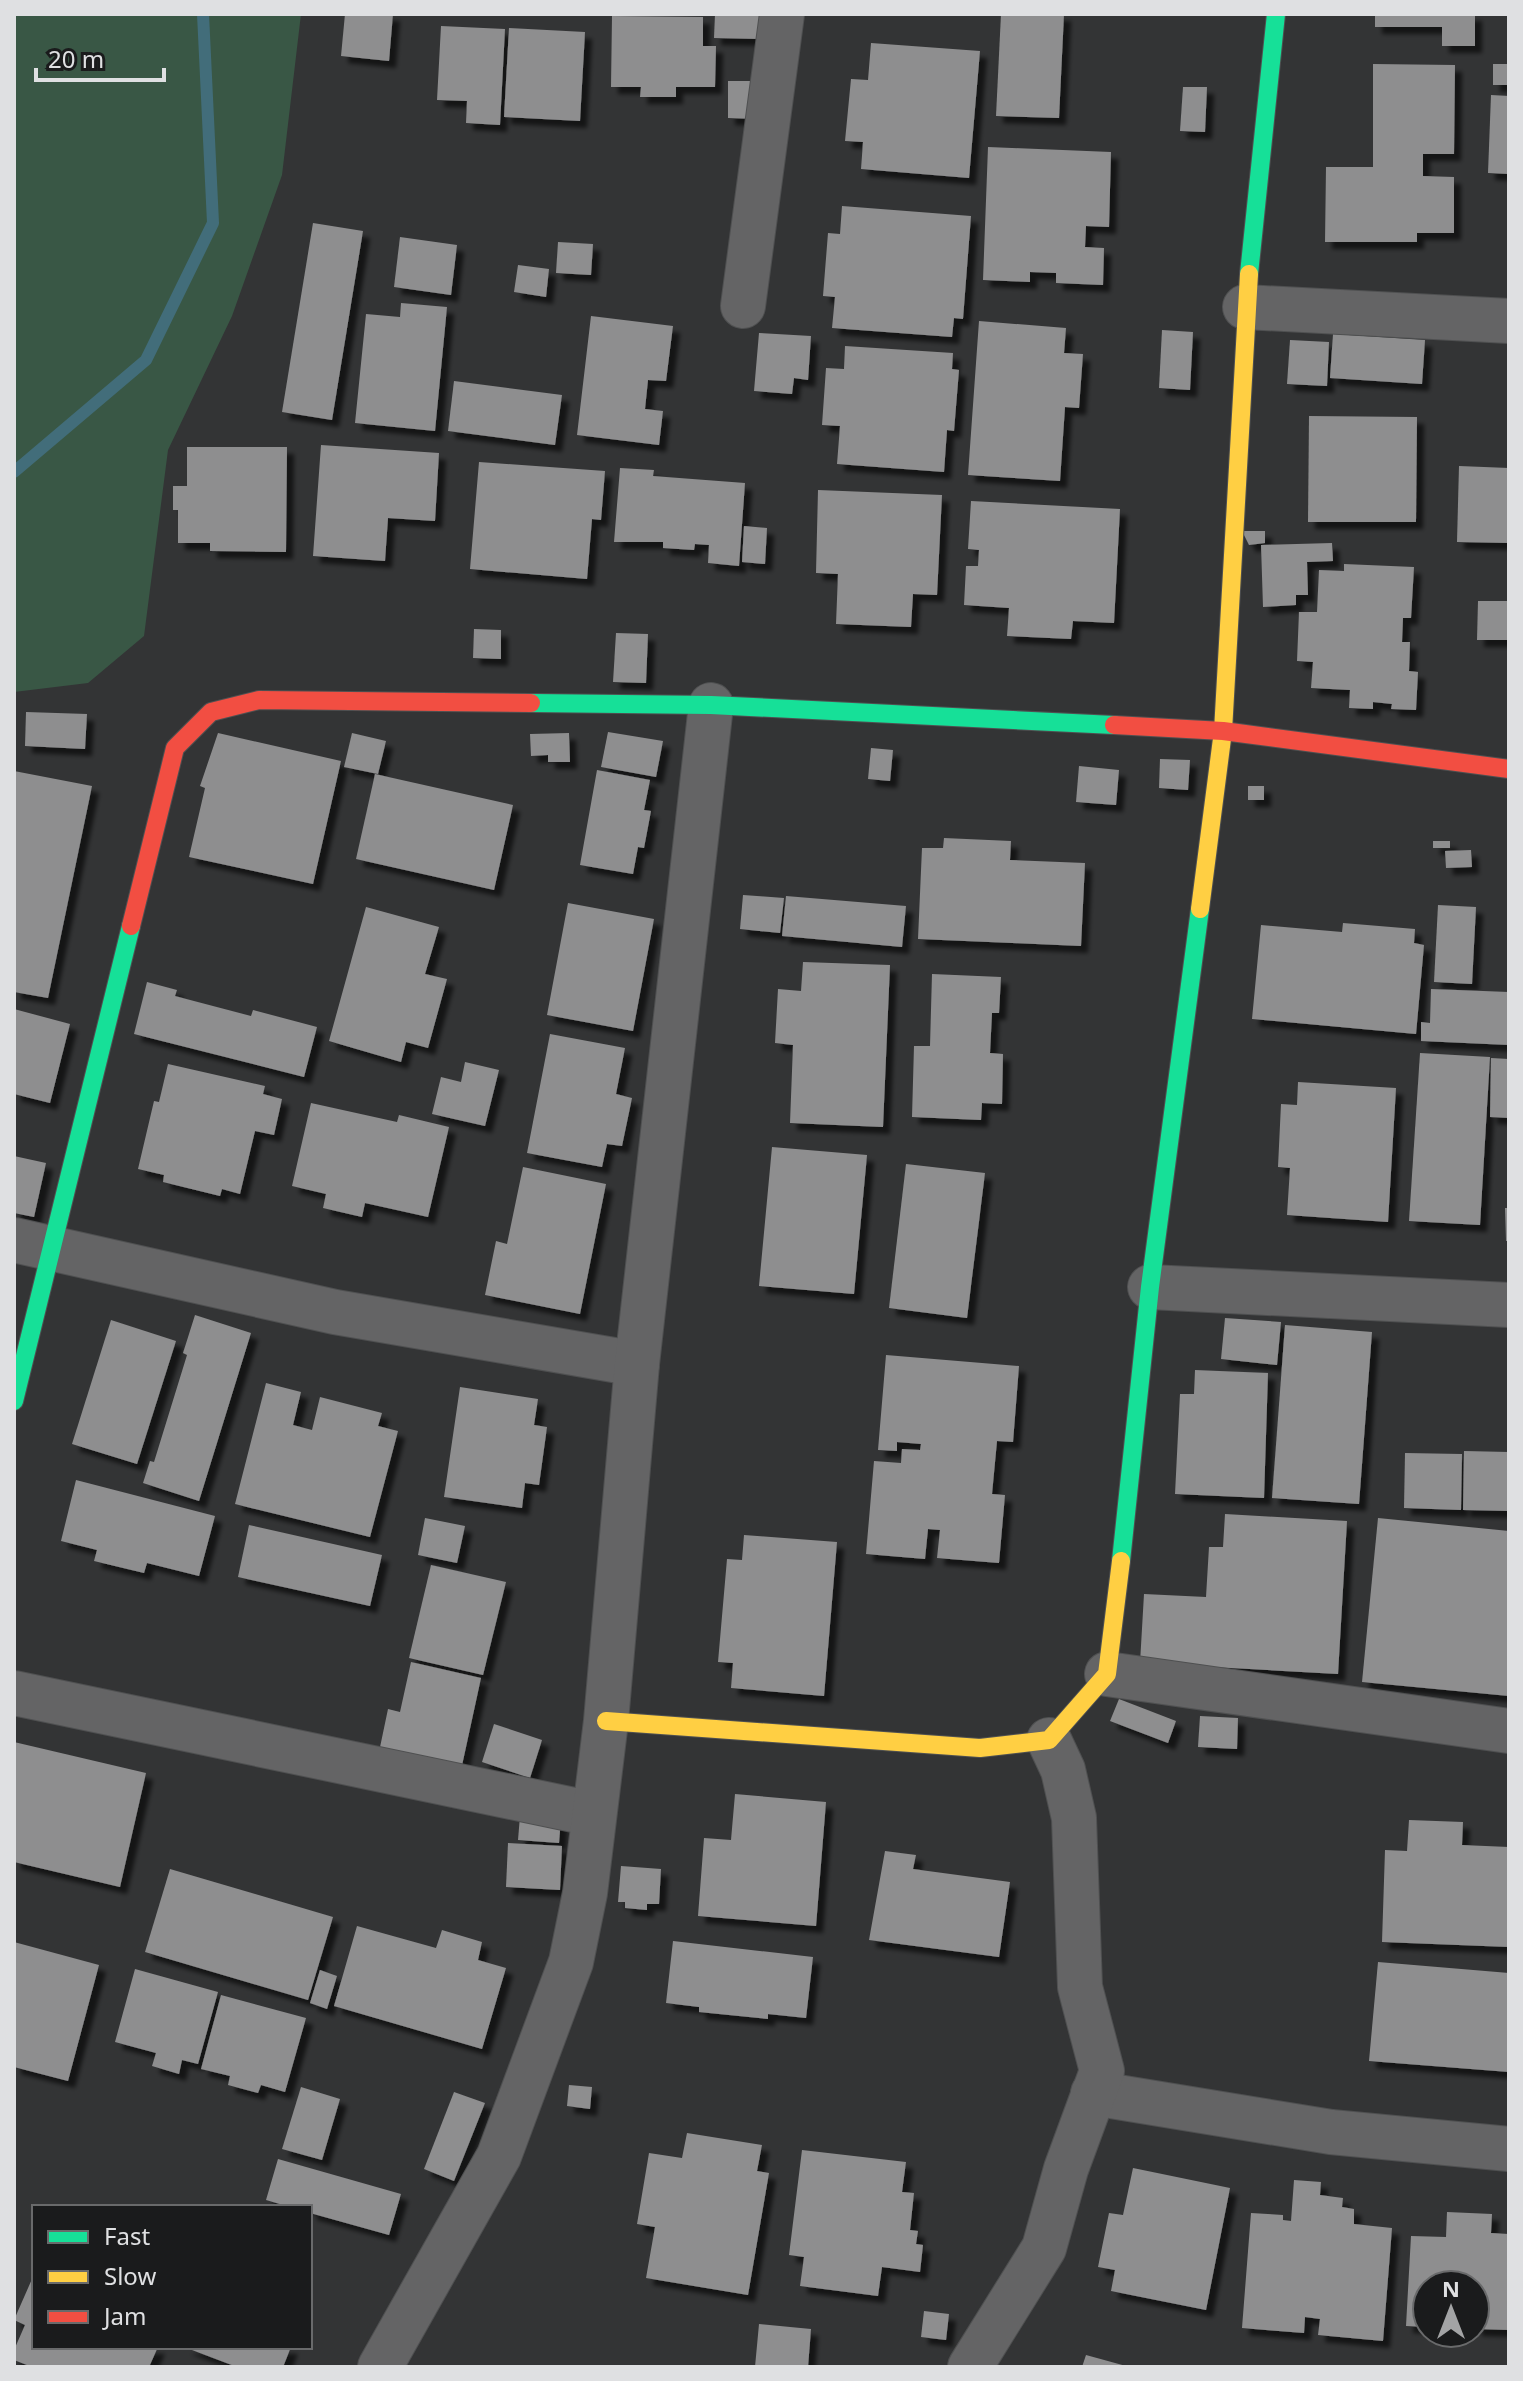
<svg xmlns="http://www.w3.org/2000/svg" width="1523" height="2381" font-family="'Noto Sans',sans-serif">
<defs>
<filter id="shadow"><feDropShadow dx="7" dy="7" stdDeviation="2" flood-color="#0009"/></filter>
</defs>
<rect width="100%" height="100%" fill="#333435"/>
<polygon fill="#395745" points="14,14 301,14 282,175 232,316 168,450 144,636 88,683 14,692"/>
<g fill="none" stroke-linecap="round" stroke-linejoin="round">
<polyline stroke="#426d7a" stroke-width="12" points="14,472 146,360 213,223 203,14"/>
</g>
<g fill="#8e8e8f" filter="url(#shadow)">
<polygon points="345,14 393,14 389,61 341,56"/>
<polygon points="715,14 761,14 760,39 714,38"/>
<polygon points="1001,14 1064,14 1059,118 996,116"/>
<polygon points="1375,14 1475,14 1475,46 1442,46 1442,27 1375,27"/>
<polygon points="612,16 703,17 703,46 716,46 715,87 676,87 676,97 640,97 641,87 611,87"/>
<polygon points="441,26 505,29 500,125 466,123 467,101 437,100"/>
<polygon points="509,28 585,32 580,121 504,117"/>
<polygon points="871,43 980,51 969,178 861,169 863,142 845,141 851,79 868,80"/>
<polygon points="1373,64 1455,65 1454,154 1423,154 1423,176 1454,177 1454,233 1417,233 1417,242 1325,242 1326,167 1373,167"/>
<rect x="1493" y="64" width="16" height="21"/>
<polygon points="728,81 758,81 757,119 728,118"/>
<polygon points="1183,87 1207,87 1205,132 1180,131"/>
<polygon points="1491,95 1509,96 1509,174 1488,173"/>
<polygon points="988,147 1111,152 1109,227 1086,226 1085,247 1104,248 1103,285 1056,283 1056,273 1030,272 1030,282 983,280"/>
<polygon points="842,206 971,216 963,319 954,318 952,337 832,328 835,297 823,296 828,233 840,234"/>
<polygon points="313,223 363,231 332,420 282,412"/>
<polygon points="400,237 457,245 451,295 394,287"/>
<polygon points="558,242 593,244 591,275 556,273"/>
<polygon points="518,265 549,269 546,297 514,292"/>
<polygon points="401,303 447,307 435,431 355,423 366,314 400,317"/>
<polygon points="591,316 673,326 666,381 648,380 645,409 663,411 659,445 577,435"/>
<polygon points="979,321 1066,328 1064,353 1083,354 1079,408 1065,407 1060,481 968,475"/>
<polygon points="1162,330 1193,332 1190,390 1159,388"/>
<polygon points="759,333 811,336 808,380 794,378 792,394 754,391"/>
<polygon points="1333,334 1425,340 1422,384 1330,378"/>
<polygon points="1290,340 1329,342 1327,386 1287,384"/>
<polygon points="845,346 953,353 952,369 959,370 954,431 947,430 944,472 837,464 840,426 822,425 826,368 844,369"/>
<polygon points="454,381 562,395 555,445 448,431"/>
<polygon points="1309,416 1417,417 1416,522 1308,522"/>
<polygon points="321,445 439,453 435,521 388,518 385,561 313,556"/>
<polygon points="187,447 287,447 286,552 210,551 210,543 178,543 178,510 173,510 173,486 187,486"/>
<polygon points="479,462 605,471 601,520 592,519 587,579 470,569"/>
<polygon points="1459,466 1509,468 1509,543 1457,542"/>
<polygon points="620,468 654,470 653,476 745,483 739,566 708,563 709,545 695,544 694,550 663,548 663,542 614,542"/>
<polygon points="818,490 942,495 937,595 913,594 911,627 836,624 838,574 816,573"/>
<polygon points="971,501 1120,509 1114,623 1073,621 1071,639 1007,636 1009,608 964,605 966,566 978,566 979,550 968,549"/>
<polygon points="744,526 767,528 765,564 742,562"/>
<polygon points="1242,531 1265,531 1265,543 1249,545"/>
<polygon points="1332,543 1333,561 1307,562 1308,595 1296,595 1296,605 1263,607 1261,545"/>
<polygon points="1344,564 1414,567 1411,618 1403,618 1402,642 1410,642 1409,671 1418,672 1416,710 1391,709 1392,704 1373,702 1373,709 1349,708 1350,690 1311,688 1313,662 1297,661 1299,612 1317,612 1319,570 1344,571"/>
<polygon points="1478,601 1509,601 1509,640 1477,640"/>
<polygon points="474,629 501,630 501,659 473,658"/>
<polygon points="616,633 648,634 646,683 613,682"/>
<polygon points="26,712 87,714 85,749 25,746"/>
<polygon points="608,732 663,741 656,777 601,767"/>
<polygon points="218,733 341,761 313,884 189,857 205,788 200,786"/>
<polygon points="352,733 386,741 378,774 344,767"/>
<polygon points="569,733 570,762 548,762 548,755 531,756 530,734"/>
<polygon points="871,748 893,750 890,781 868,779"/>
<polygon points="1160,759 1190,760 1188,790 1159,788"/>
<polygon points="1079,766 1119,770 1116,805 1076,802"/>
<polygon points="597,770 650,780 644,810 651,811 644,848 638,847 633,874 580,865"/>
<polygon points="14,771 92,786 48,998 14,992"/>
<polygon points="375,774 513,805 494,890 356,859"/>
<rect x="1248" y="786" width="16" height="14"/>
<polygon points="944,838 1011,841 1010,860 1085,863 1081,946 918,939 922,848 943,848"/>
<rect x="1433" y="841" width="17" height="7"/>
<polygon points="1471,850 1472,867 1446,868 1445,851"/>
<polygon points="743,895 784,898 780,933 740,929"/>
<polygon points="786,896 906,906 902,947 782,936"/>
<polygon points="568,903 654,919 633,1031 547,1015"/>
<polygon points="1438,905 1476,907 1472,984 1434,982"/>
<polygon points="366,907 439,927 425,974 447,979 428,1048 406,1042 401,1062 329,1041"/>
<polygon points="1343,923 1415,929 1414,943 1424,945 1416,1034 1252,1019 1261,925 1342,932"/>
<polygon points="803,962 890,965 883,1127 790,1123 793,1045 775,1043 778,989 801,991"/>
<polygon points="932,974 1001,977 999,1013 992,1013 990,1053 1003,1054 1002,1104 982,1103 981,1120 912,1117 914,1046 930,1046"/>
<polygon points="147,982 177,990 175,996 251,1016 253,1010 317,1027 304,1077 134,1034"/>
<polygon points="1431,989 1509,992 1509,1045 1421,1041 1421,1022 1430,1023"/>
<polygon points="14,1009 70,1024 50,1103 14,1094"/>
<polygon points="550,1034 625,1048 616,1094 632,1098 622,1146 607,1144 602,1167 527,1153"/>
<polygon points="1420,1053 1490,1057 1480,1225 1409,1221"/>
<polygon points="1491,1058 1509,1059 1509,1118 1490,1117"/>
<polygon points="465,1062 499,1070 485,1126 432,1114 441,1077 461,1082"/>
<polygon points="168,1064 265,1086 263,1094 282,1099 274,1135 255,1131 240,1194 222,1189 220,1196 163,1182 164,1175 138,1169 154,1101 159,1102"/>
<polygon points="1298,1082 1396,1088 1388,1222 1287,1215 1290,1168 1278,1167 1281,1104 1297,1105"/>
<polygon points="311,1103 397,1122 399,1115 449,1127 428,1217 365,1203 362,1217 323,1208 326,1194 292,1186"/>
<polygon points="772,1147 867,1155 854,1294 759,1286"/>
<polygon points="14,1156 46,1163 34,1217 14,1213"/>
<polygon points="906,1164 985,1173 967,1318 889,1308"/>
<polygon points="523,1167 606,1184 580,1314 485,1295 496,1241 507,1244"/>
<polygon points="1505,1208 1509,1208 1509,1241 1506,1241"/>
<polygon points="195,1315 251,1333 199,1501 143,1483 150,1461 154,1462 187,1355 183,1353"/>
<polygon points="1225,1318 1281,1322 1277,1365 1221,1359"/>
<polygon points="111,1320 176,1341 137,1464 72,1444"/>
<polygon points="1285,1325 1372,1332 1359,1504 1272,1498"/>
<polygon points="886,1355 1019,1366 1013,1442 997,1441 992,1494 1005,1495 999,1563 937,1558 940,1530 928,1529 925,1559 866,1554 874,1461 901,1463 902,1449 920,1450 921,1444 897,1442 897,1451 878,1450"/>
<polygon points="1195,1370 1268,1373 1264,1498 1175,1494 1180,1394 1194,1394"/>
<polygon points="266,1383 301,1392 293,1425 312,1430 320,1397 382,1413 378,1426 398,1431 370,1537 235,1504"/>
<polygon points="460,1387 538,1399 534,1425 547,1427 539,1485 525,1483 522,1508 444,1497"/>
<polygon points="1464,1451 1509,1452 1509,1511 1463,1510"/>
<polygon points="1405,1453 1462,1454 1461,1510 1404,1508"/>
<polygon points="76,1480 215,1516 199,1576 147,1563 144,1573 94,1561 97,1550 61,1541"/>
<polygon points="1225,1514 1347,1521 1338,1674 1140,1663 1144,1594 1206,1597 1209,1547 1223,1547"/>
<polygon points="425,1518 465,1526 457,1563 418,1555"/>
<polygon points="1378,1518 1509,1531 1509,1696 1362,1682"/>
<polygon points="249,1525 382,1555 370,1606 238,1577"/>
<polygon points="744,1535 837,1542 824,1696 731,1688 733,1663 718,1662 727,1559 742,1560"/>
<polygon points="431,1565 506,1582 483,1675 409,1658"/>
<polygon points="411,1662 481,1678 461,1770 379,1752 388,1709 400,1712"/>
<polygon points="1119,1699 1176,1721 1168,1743 1110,1721"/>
<polygon points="1200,1716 1238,1718 1237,1749 1198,1747"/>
<polygon points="494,1724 542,1740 530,1778 482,1762"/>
<polygon points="14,1742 146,1773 120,1887 14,1862"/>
<polygon points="735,1794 826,1802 816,1926 698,1916 704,1838 731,1840"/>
<polygon points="520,1816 561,1818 559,1843 518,1840"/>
<polygon points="1409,1820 1463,1822 1462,1845 1509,1847 1509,1947 1382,1942 1385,1850 1407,1851"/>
<polygon points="508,1843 562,1846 560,1890 506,1887"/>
<polygon points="885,1851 916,1855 913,1869 1010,1882 999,1957 869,1940"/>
<polygon points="621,1866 661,1869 659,1904 647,1904 647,1910 625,1908 625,1902 618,1902"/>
<polygon points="170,1869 333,1917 308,2000 145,1952"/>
<polygon points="357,1926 436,1948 442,1930 482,1942 478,1960 506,1968 482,2049 334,2006"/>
<polygon points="673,1941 813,1957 806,2018 768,2014 768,2019 699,2012 699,2007 666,2003"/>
<polygon points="14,1942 99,1965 68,2081 14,2067"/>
<polygon points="1378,1962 1509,1973 1509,2072 1369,2061"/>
<polygon points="135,1969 218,1992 198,2064 182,2060 179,2074 152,2066 156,2053 115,2042"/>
<polygon points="320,1970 337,1976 327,2009 310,2003"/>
<polygon points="221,1995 306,2018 285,2092 261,2085 258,2093 228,2085 230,2076 201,2069"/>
<polygon points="569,2085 592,2087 590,2109 567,2106"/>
<polygon points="301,2087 340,2099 322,2160 282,2149"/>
<polygon points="454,2092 485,2103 454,2181 424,2169"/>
<polygon points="687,2133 762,2145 757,2171 769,2173 748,2295 646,2278 655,2227 637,2224 649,2153 682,2158"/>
<polygon points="802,2150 906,2162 902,2192 914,2193 910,2230 918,2231 916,2244 923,2245 920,2272 882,2267 878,2296 800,2286 804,2257 789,2255"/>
<polygon points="278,2159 401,2194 389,2235 310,2213 310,2207 290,2207 266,2200"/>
<polygon points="1133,2168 1230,2188 1206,2310 1111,2291 1115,2270 1098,2267 1109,2213 1123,2215"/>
<polygon points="1294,2180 1321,2182 1320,2195 1343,2198 1342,2207 1354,2209 1354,2224 1392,2228 1383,2341 1318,2335 1320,2319 1305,2317 1304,2333 1242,2328 1251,2213 1283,2215 1283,2220 1291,2221"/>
<polygon points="1447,2212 1492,2214 1491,2233 1509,2234 1509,2330 1475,2329 1475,2285 1427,2285 1427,2327 1406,2326 1411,2236 1446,2237"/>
<polygon points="32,2279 34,2347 158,2347 149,2367 32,2367 14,2360 14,2350 25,2325 14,2320"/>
<polygon points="924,2311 949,2314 946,2340 921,2337"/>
<polygon points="759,2324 811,2329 808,2367 755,2367"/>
<polygon points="184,2347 291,2347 283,2367 237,2367"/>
<polygon points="1086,2355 1126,2366 1126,2367 1082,2367"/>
</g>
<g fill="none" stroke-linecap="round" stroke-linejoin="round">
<defs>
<g id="street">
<polyline points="743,306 782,14"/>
<polyline points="1245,307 1509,321"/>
<polyline points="14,1240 335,1312 637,1364"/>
<polyline points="1150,1287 1509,1305"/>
<polyline points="1107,1674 1509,1731"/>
<polyline points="14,1693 593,1814"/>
<polyline points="1093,2093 1331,2132 1509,2149"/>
<polyline points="380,2367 499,2156 571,1962 585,1893 606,1721 637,1364 711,705"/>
<polyline points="970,2367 1044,2248 1066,2169 1102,2071 1080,1987 1074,1818 1063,1770 1049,1740"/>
</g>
<g id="fast">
<polyline points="1249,274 1276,14"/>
<polyline points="531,703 711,705 1114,725"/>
<polyline points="14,1401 131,926"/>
<polyline points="1121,1561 1150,1287 1200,909"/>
</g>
<g id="slow">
<polyline points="1200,909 1223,731 1249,274"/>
<polyline points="606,1721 980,1748 1049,1740 1107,1674 1121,1561"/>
</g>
<g id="jam">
<polyline points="1114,725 1223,731 1509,769"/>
<polyline points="131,926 175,748 211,712 259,700 531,703"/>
</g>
</defs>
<use href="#street" stroke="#4f5051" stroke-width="46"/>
<use href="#fast" stroke="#4f5051" stroke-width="20"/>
<use href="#slow" stroke="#4f5051" stroke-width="20"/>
<use href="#jam" stroke="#4f5051" stroke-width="20"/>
<use href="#street" stroke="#646465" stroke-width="44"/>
<use href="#fast" stroke="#16e098" stroke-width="18"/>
<use href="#slow" stroke="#ffcf43" stroke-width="18"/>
<use href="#jam" stroke="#f24e42" stroke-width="18"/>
</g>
<rect width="1523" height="2381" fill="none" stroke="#dfe0e2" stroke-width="32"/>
<rect x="32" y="2205" width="280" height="144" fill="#1a1b1c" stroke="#696a6b" stroke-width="2"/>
<rect x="48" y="2231" width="40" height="12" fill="#16e098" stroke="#696a6b" stroke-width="2"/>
<text x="104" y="2245" font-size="24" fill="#dfe0e2">Fast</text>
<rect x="48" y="2271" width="40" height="12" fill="#ffcf43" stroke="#696a6b" stroke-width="2"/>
<text x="104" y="2285" font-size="24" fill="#dfe0e2">Slow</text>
<rect x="48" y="2311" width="40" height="12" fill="#f24e42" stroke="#696a6b" stroke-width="2"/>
<text x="104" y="2325" font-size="24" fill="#dfe0e2">Jam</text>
<g transform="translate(1451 2309)"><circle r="38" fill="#1a1b1c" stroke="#696a6b" stroke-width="2"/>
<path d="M0-6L14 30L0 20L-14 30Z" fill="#a3a4a5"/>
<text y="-12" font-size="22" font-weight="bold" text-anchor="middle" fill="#dfe0e2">N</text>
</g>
<path d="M36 68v12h128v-12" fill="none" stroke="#dfe0e2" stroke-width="4"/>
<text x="48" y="68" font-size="24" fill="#dfe0e2" stroke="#1a1b1c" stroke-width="6" paint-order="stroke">20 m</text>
</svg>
